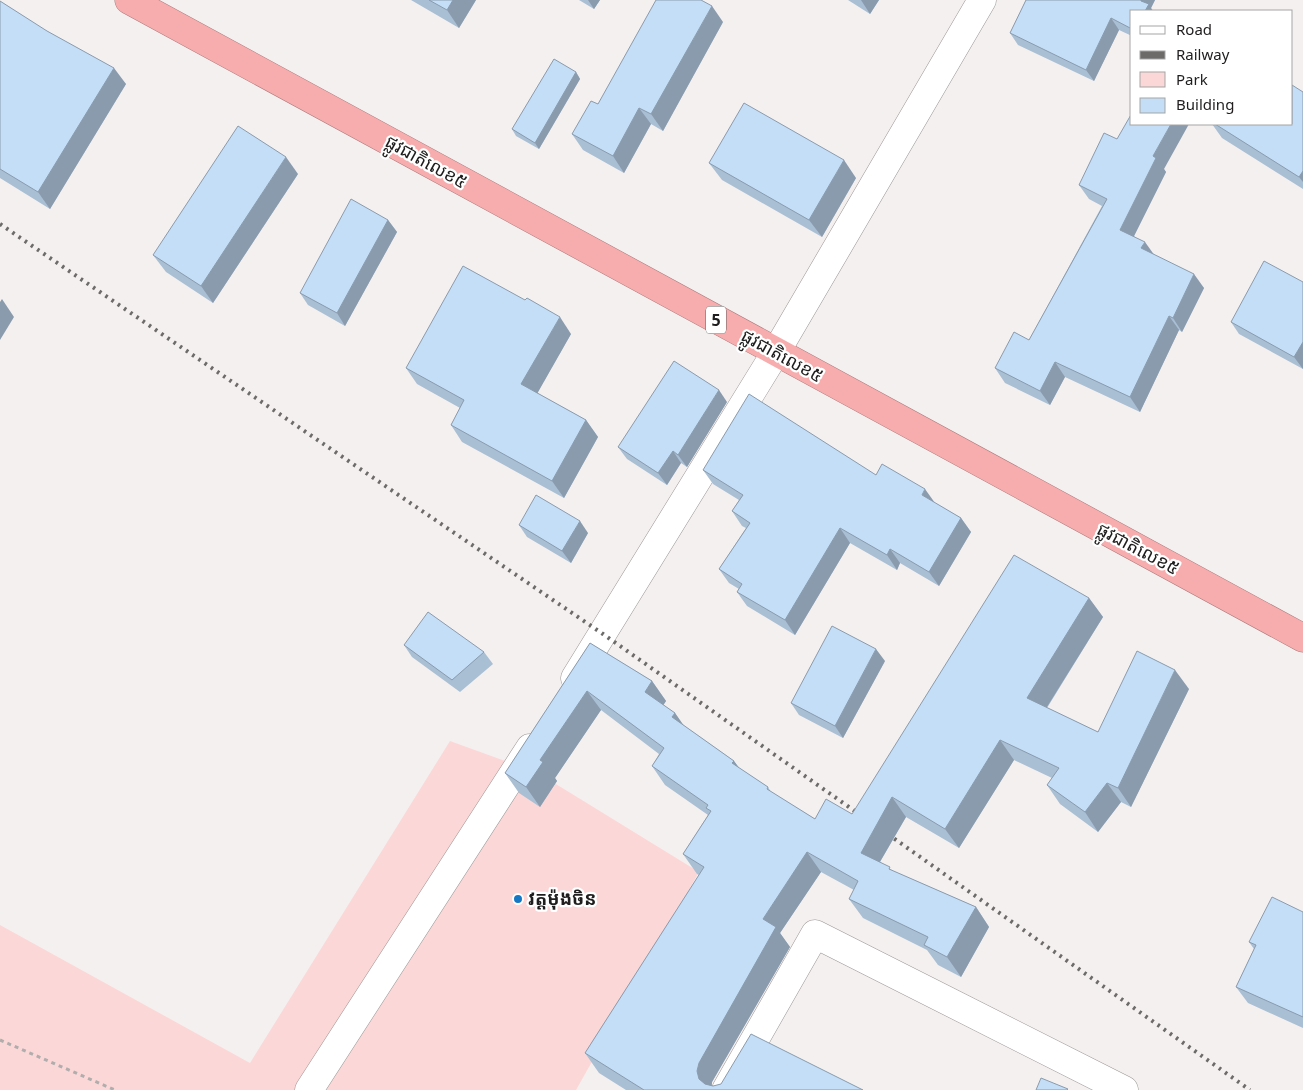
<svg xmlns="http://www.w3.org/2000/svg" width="1303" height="1090" font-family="'Noto Sans','Noto Sans Khmer',sans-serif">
<rect width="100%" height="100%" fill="#f5f0f0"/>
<polygon fill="#fbd8d7" points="450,741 538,773 699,872 576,1090 0,1090 0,925 250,1063"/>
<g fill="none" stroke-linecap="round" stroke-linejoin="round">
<defs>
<g id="street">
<polyline points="575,678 776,352 982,0"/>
<polyline points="309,1090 530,748"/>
<polyline points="726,1090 815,934 1124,1090"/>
</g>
<polyline id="highway" points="129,0 1303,638"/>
</defs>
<use href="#street" stroke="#9b9696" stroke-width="29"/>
<use href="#highway" stroke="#ab7b7b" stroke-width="29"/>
<polyline stroke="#b1adad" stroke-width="3" stroke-dasharray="4 4" stroke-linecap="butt" points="0,1040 115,1090"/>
<use href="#street" stroke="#fff" stroke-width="28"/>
<use href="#highway" stroke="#f7adae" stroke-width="28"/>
<g stroke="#6d6a6a" stroke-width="4" stroke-dasharray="2.5 5" stroke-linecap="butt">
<polyline points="0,224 603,634 866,819"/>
<polyline points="882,830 1250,1090"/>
</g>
</g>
<g fill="#a9bfd4">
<polygon points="411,0 476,0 459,28"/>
<polygon points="579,0 600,0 594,9"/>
<polygon points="848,0 879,0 870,14"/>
<polygon points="1026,0 1155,0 1151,8 1153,11 1132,11 1132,36 1119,30 1094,81 1018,45 1010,33"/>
<polygon points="0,1 126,84 50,209 0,178"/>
<polygon points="723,22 663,131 651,124 624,173 583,150 572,134 598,104"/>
<polygon points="576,72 580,79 539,149 516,136 512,129"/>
<polygon points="1303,92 1303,189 1222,138 1212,124 1292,124"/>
<polygon points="709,163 856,178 822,237 722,180"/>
<polygon points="1164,169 1166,172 1134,236 1153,254 1204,288 1182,332 1179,330 1140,412 1065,377 1050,405 1005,383 995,368 1029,340 1102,206 1089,199 1079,185"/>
<polygon points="298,174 213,303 166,272 153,255"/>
<polygon points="388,220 397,232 345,326 308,305 300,293"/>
<polygon points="1303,282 1303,369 1239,334 1231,322"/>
<polygon points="571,334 537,393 586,420 598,437 564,498 462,442 451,425 460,408 417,384 406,368"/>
<polygon points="727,402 687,467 681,463 667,485 627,459 618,447"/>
<polygon points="703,470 876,475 935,503 961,518 971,532 939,586 900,563 897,570 850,543 795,635 747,606 737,592 739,589 729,583 719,569 746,528 742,526 732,511 739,500 713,484"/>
<polygon points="519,525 588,533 571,563 527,537"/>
<polygon points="1089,598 1103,617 1047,708 1098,732 1189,689 1131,807 1121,802 1098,832 1060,804 1047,785 1052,778 1014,760 959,848 906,817 880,862 893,871 976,907 989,927 961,977 938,965 927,950 863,918 849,899 854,890 821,872 780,933 790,947 712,1082 712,1086 863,1090 626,1090 599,1073 585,1053 699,875 697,874 683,854 708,815 665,785 652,766 659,754 601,710 555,778 557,781 540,807 519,793 505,773 590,643 652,681 666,701 663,705 675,713 683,725 734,761 739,768 768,787 771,792 815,819 852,814"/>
<polygon points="404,645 484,652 493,664 460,692 412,657"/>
<polygon points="885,661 843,738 799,715 791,703"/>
<polygon points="1303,912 1303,1028 1248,1003 1236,987 1254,949 1249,942"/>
</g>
<g fill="#899bad">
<polygon points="453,0 476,0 459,28 447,10"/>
<polygon points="588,0 600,0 594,9"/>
<polygon points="861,0 879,0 870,14"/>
<polygon points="1141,0 1155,0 1151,8 1153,11 1145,11 1141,1"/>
<polygon points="712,6 723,22 663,131 651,114"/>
<polygon points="1111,18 1119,30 1094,81 1086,70"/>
<polygon points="114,68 126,84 50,209 38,192"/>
<polygon points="576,72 580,79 539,149 535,143"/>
<polygon points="639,108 651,124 624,173 613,156"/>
<polygon points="1171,124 1189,124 1164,169 1166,172 1130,244 1120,230 1153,156"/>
<polygon points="286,157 298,174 213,303 201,286"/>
<polygon points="844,160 856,178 822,237 809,220"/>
<polygon points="1303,171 1303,182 1299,177"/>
<polygon points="388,220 397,232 345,326 337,313"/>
<polygon points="1145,242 1155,256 1141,248"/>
<polygon points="1194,274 1204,288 1182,332 1173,318"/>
<polygon points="2,299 14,317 0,340 0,302"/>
<polygon points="1169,316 1179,330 1140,412 1130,397"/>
<polygon points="560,317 571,334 533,401 521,384"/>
<polygon points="1303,342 1303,369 1294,357"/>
<polygon points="1055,362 1065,377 1050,405 1040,391"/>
<polygon points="719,390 727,402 687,467 678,455"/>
<polygon points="586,420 598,437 564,498 552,481"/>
<polygon points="673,451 681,463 667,485 658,473"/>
<polygon points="925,489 935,503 922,495"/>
<polygon points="961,518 971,532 939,586 929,572"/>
<polygon points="580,521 588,533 571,563 562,551"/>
<polygon points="840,528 850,543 795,635 785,620"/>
<polygon points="890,549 900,563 897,570 887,555"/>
<polygon points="1089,598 1103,617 1040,718 1027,698"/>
<polygon points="876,649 885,661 843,738 835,726"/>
<polygon points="1175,670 1189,689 1131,807 1118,788"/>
<polygon points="652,681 666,701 659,712 645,692"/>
<polygon points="587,691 601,710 555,778 557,781 540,807 526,787 540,760"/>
<polygon points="675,713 689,733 672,717"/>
<polygon points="1000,740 1014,760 959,848 945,829"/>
<polygon points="734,761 748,780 732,763"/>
<polygon points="1107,783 1121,802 1098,832 1085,812"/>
<polygon points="892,797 906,817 874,872 861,853"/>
<polygon points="807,852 821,872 780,933 790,947 712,1082 711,1090 699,1079 697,1071 699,1063 763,919"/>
<polygon points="976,907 989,927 961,977 947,957"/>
</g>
<g fill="#c4def7" stroke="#899bad">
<polygon points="429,0 453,0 447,10"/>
<polygon points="656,0 701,0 712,6 651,114 639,108 613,156 572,134 591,101 598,104"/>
<polygon points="1026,0 1141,0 1141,1 1149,4 1145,11 1132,11 1132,29 1111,18 1086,70 1010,33"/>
<polygon points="0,1 47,31 114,68 38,192 0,169"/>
<polygon points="554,59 576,72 535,143 512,129"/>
<polygon points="1292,85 1303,92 1303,171 1299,177 1215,124 1292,124"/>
<polygon points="744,103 844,160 809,220 709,163"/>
<polygon points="1132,113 1132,124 1171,124 1153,156 1156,158 1120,230 1145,242 1141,248 1194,274 1173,318 1169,316 1130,397 1055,362 1040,391 995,368 1014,332 1029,340 1107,199 1079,185 1104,133 1117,139"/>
<polygon points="238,126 286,157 201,286 153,255"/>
<polygon points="351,199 388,220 337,313 300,293"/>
<polygon points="1264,261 1303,282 1303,342 1294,357 1231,322"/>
<polygon points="463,266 525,300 527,298 560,317 521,384 586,420 552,481 451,425 464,400 406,368"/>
<polygon points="674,361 719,390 678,455 673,451 658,473 618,447"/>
<polygon points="749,394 876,475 882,464 925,489 922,495 961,518 929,572 890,549 887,555 840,528 785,620 737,592 742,584 719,569 750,523 732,511 743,495 703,470"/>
<polygon points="536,495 580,521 562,551 519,525"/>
<polygon points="1014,555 1089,598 1027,698 1098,732 1137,651 1175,670 1118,788 1107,783 1085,812 1047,785 1059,768 1000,740 945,829 892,797 861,853 890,867 889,869 976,907 947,957 924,945 928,937 849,899 858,881 807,852 763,919 776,927 699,1063 697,1071 699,1079 705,1084 713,1086 721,1084 751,1034 863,1090 644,1090 585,1053 704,867 683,854 711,811 706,808 708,805 652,766 664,748 587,691 540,760 543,762 526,787 505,773 590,643 652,681 645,692 675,713 672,717 734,761 732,763 768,787 767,789 815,819 826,799 852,814"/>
<polygon points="428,612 484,652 452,680 404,645"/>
<polygon points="832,626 876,649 835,726 791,703"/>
<polygon points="1272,897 1303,912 1303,1017 1236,987 1256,945 1249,942"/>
<polygon points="1041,1078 1068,1089 1067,1090 1036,1090"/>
</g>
<circle fill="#1678c4" stroke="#fff" stroke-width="2" cx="518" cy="899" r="5"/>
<g text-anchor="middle" stroke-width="4.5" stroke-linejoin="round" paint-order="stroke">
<rect fill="#fff" stroke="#626161" stroke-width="1" x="706" y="306.5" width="20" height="27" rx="4"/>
<g font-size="16" font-weight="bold" fill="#1f1d1d">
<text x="716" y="326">5</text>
</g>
<g font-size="18" fill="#1f1d1d" stroke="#fff">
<text transform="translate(426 162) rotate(29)" y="6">ផ្លូវជាតិលេខ៥</text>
<text transform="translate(782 356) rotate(29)" y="6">ផ្លូវជាតិលេខ៥</text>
<text transform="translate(1138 549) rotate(28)" y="6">ផ្លូវជាតិលេខ៥</text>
</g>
<g font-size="18" font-weight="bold" fill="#1f1d1d" stroke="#fff" text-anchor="start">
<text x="528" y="905">វត្តម៉ុងចិន</text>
</g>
</g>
<rect x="1130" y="10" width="162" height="115" fill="#ffffff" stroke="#a5a5a5"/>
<rect x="1140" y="26" width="25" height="8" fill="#ffffff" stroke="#a5a5a5"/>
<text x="1176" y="35" font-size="15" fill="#1f1d1d">Road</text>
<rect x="1140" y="51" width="25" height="8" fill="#6d6a6a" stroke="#a5a5a5"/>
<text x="1176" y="60" font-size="15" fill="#1f1d1d">Railway</text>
<rect x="1140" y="72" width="25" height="15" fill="#fbd8d7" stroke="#a5a5a5"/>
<text x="1176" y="85" font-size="15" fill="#1f1d1d">Park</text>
<rect x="1140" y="98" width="25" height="15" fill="#c4def7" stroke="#a5a5a5"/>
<text x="1176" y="110" font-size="15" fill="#1f1d1d">Building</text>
</svg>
